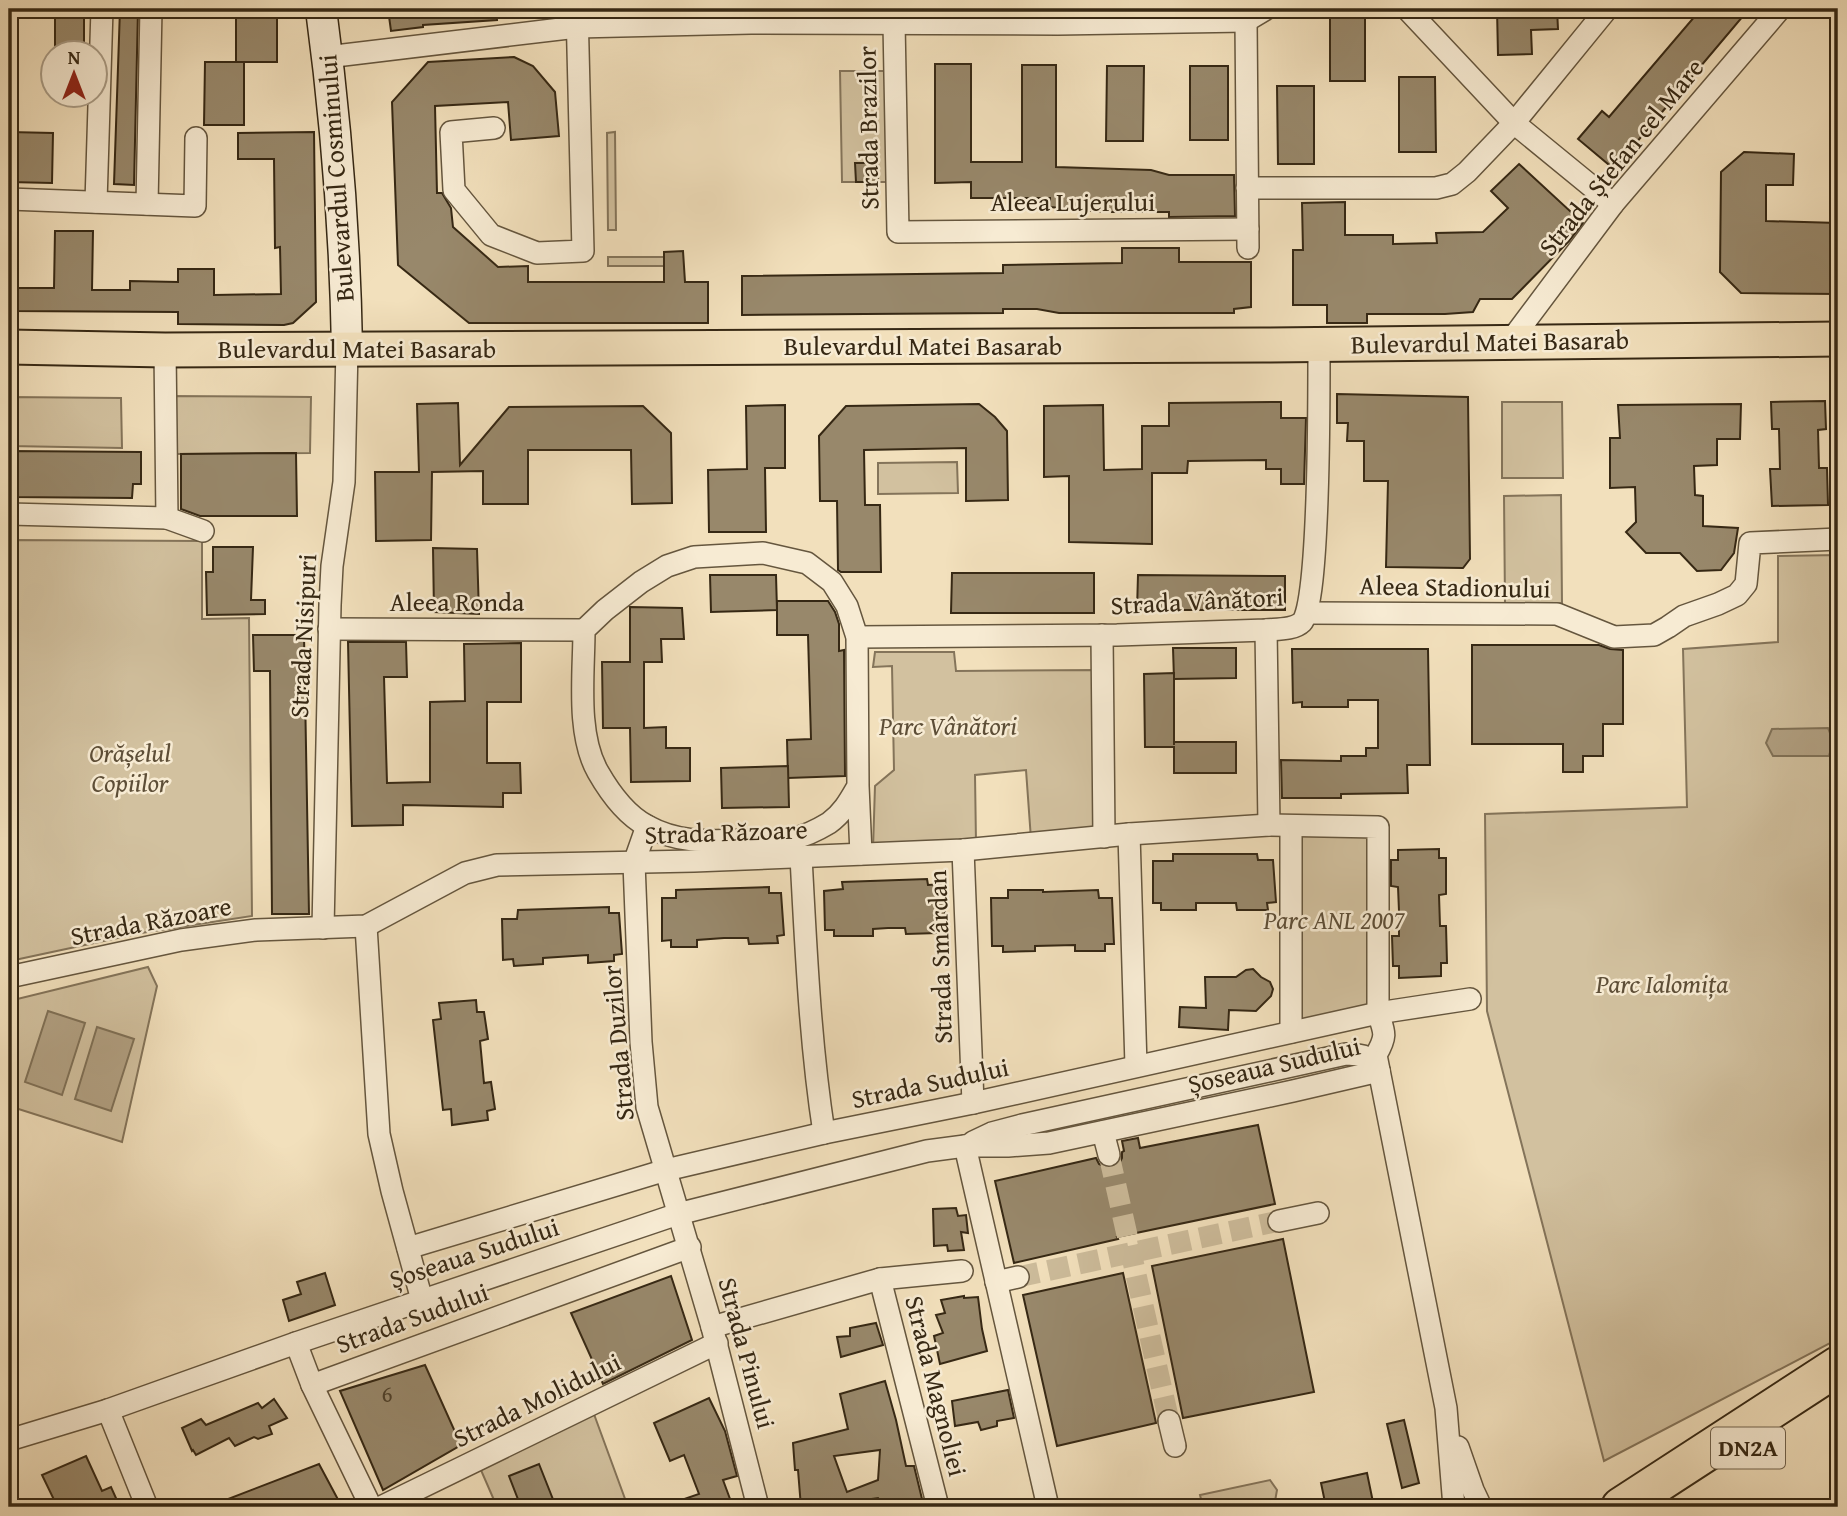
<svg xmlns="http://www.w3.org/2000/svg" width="1847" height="1516" font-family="'Gentium Book Plus',serif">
<rect width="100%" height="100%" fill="#f2e0bc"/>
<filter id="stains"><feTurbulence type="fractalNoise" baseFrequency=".00286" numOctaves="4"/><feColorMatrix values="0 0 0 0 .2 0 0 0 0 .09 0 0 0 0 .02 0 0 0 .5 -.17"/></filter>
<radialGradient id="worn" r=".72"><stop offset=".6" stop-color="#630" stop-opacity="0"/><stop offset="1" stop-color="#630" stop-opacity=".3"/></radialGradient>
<g fill="#d2c19f" stroke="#84745a" stroke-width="2">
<polygon points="840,71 887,71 889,182 842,182"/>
<polygon points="615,132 616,230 608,230 607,133"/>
<rect x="608" y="257" width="56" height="9"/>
<polygon points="167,396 311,397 310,453 167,454"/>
<polygon points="9,397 121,398 122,448 9,446"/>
<polygon points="1502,402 1562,402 1563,478 1502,478"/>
<polygon points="957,462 958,493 878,494 878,463"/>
<polygon points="1561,495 1562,603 1505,604 1504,496"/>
<polygon points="9,540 202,541 202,619 249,618 252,916 141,933 10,961"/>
<polygon points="1838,555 1838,1339 1604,1461 1487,1011 1485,814 1687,807 1683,649 1778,642 1778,556"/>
<polygon points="875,652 954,652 956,671 1097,670 1100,834 1031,839 1026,770 975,775 976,843 873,849 875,786 894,770 892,666 873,667"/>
<polygon points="1291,826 1378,827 1378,1013 1291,1032"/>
<polygon points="148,967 157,986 122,1142 9,1106 9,1001"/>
<polygon points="591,1406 628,1507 497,1507 477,1461"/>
<polygon points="1270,1480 1277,1490 1274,1507 1203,1507 1200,1495"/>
</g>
<g fill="#b2a183" stroke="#807157" stroke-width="2">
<polygon points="1828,728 1833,741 1829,756 1773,756 1766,743 1772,729"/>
<polygon points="48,1011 85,1023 62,1095 25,1082"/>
<polygon points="97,1027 134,1039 111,1111 75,1099"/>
</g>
<g fill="#98886b" stroke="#362814" stroke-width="2" fill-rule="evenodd">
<rect x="55" y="9" width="29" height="43"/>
<polygon points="120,9 138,9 134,185 114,184"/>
<rect x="236" y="9" width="41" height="53"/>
<polygon points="388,9 496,9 497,20 423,25 423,27 391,31"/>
<rect x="1330" y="9" width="35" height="72"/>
<polygon points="1497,9 1557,9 1558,29 1531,30 1532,54 1498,55"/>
<polygon points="1701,9 1749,9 1614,169 1578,139 1602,111 1609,117"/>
<polygon points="514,57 533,66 555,92 559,136 511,140 508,102 435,106 437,193 442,193 451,208 453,227 498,267 528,266 528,282 664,282 664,252 683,251 685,282 708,282 708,323 469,323 398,265 392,102 428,62"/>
<polygon points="205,62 244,62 244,125 204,125"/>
<polygon points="935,64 971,64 971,162 1022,162 1022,65 1056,65 1056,167 1151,170 1169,175 1234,175 1235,216 1169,217 1169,212 1103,212 1050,207 1050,198 971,198 971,182 935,183"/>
<polygon points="1107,66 1144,66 1143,141 1106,141"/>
<rect x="1190" y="66" width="38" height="74"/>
<polygon points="1399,77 1435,77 1436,152 1399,152"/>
<polygon points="1277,86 1314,86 1314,164 1278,164"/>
<polygon points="9,132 53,133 52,183 9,182"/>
<polygon points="314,132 316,302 293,323 284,325 178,324 178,312 9,311 9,288 54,288 55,231 93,231 92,290 130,290 130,281 178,282 178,269 214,269 214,295 281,294 280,247 275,248 274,159 238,159 238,133"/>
<polygon points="1744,152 1794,154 1793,185 1766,185 1766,221 1838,223 1838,294 1741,293 1720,272 1721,172"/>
<polygon points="855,163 878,163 878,182 856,182"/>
<polygon points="1519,164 1583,223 1569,241 1512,299 1480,299 1473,312 1445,314 1367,314 1367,323 1327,323 1327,305 1293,305 1293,250 1303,250 1302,203 1345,202 1345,235 1393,235 1393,244 1437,243 1436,233 1483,232 1508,208 1491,191"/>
<polygon points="1122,248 1179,248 1179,262 1251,262 1251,307 1234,309 1234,313 1059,313 1037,309 1003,309 1003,313 742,315 742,276 1003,273 1003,265 1122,263"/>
<polygon points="1337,394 1468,397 1470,559 1463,568 1386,567 1388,481 1364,481 1364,441 1347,441 1348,423 1337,423"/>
<polygon points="1825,401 1826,429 1818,430 1819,468 1827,468 1828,505 1772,506 1770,469 1780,469 1779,429 1772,429 1771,402"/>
<polygon points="1281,402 1281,418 1306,418 1304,484 1281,484 1281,469 1266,469 1266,460 1188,461 1187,473 1152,473 1152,544 1069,542 1069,476 1044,477 1044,406 1103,405 1104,470 1142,469 1142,426 1169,426 1169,403"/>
<polygon points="458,403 460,465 509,407 643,406 671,433 672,503 632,504 631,450 528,450 528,504 483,504 483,471 432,472 431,540 376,541 375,472 419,472 417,404"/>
<polygon points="979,404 995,417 1007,431 1008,500 966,501 966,448 864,450 865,505 880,505 881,572 841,572 838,570 837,501 820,501 819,436 846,406"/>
<polygon points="1741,404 1740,439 1717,439 1717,465 1694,466 1695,495 1703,496 1703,526 1738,528 1734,553 1721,570 1697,571 1680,553 1646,553 1626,532 1636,522 1635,487 1610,488 1610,438 1620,438 1618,405"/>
<polygon points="785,405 785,468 765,468 766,532 709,532 708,470 747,469 746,406"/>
<polygon points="9,451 141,452 141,484 133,484 132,498 9,497"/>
<polygon points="296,453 297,516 200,516 181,509 181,454"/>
<polygon points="213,547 253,547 251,600 265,600 265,614 207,615 206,572 213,572"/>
<polygon points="433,548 477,549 479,614 434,612"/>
<polygon points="952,573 1094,573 1094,613 951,613"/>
<polygon points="710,575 776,575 777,610 711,612"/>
<polygon points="1138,575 1285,576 1285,610 1137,610"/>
<polygon points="777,601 828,601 835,612 839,624 839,651 844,650 845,776 788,778 787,740 811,739 808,635 777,635"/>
<polygon points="630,607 682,608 684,639 661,639 662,662 644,662 644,728 666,727 666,748 690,748 690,781 631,782 630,728 603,728 602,662 630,662"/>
<polygon points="253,635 304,635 309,914 272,914 270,671 254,671"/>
<polygon points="348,642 406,642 407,677 384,677 387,783 430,782 430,702 465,701 464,644 521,643 521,702 487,702 487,763 520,763 521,793 503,793 503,807 403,805 403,825 352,826"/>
<polygon points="1472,645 1599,645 1610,649 1623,650 1623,724 1603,724 1603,756 1583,756 1583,772 1563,772 1563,744 1472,744"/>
<polygon points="1173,648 1236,648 1236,678 1174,679"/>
<polygon points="1292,649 1428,649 1430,765 1407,765 1408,793 1341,794 1341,798 1282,798 1281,760 1341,761 1341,756 1366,756 1366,748 1378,748 1378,700 1348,700 1348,707 1302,707 1302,702 1293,703"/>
<polygon points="1174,673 1174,745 1174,742 1236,742 1236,773 1174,773 1174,747 1145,747 1144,674"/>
<polygon points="788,766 789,807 722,808 721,768"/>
<polygon points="1439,849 1439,858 1446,858 1446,894 1439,895 1440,926 1446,926 1447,963 1441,963 1441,976 1399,978 1399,966 1393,966 1392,936 1399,936 1399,911 1398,887 1391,886 1391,860 1398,860 1398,850"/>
<polygon points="1173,854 1257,854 1258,860 1273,860 1276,902 1267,903 1268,910 1237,910 1236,903 1196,903 1196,910 1161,910 1161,903 1153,903 1153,861 1173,861"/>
<polygon points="927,879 928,885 943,884 946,925 938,925 938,933 906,934 905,928 888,928 873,929 873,936 834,936 834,930 825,930 824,891 843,889 842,882"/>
<polygon points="769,887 769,893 781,893 784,935 777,936 778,943 749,944 748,938 724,938 697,940 697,947 671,947 671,940 662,941 662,898 676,898 676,890"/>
<polygon points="1008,890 1043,890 1043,892 1098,890 1099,898 1112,898 1114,944 1105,944 1105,951 1075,951 1075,945 1035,946 1035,951 1003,952 1003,946 992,946 991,898 1008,898"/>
<polygon points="609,907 609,913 619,913 622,954 614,955 614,961 588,963 588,955 543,958 543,964 514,966 513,959 503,960 502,919 517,919 518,910"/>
<polygon points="1253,969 1261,977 1270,982 1273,989 1271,996 1256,1011 1229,1010 1228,1030 1179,1027 1180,1007 1206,1008 1205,977 1236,977 1246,970"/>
<polygon points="476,1000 477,1012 484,1012 488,1039 480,1041 484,1083 491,1082 495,1109 487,1111 488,1120 452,1125 451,1109 443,1110 433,1020 441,1019 439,1003"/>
<polygon points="1258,1125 1275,1204 1117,1237 1118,1239 1014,1263 995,1181 1096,1158 1099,1164 1105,1167 1113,1167 1119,1164 1122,1158 1122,1152 1124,1151 1122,1141 1138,1138 1140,1148"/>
<polygon points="956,1208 958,1216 966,1215 968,1233 961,1232 964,1250 948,1251 947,1245 934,1246 933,1209"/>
<polygon points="1283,1239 1314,1392 1183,1418 1152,1266"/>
<polygon points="325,1273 335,1305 289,1321 283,1300 301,1294 297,1282"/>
<polygon points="1123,1273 1156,1423 1057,1446 1023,1295"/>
<polygon points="671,1276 692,1340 603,1384 571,1313"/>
<polygon points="964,1296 964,1298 978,1297 982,1329 987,1351 940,1364 934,1336 943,1333 936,1315 945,1313 941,1300"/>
<polygon points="876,1323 883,1345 841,1357 837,1337 850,1336 850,1328"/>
<polygon points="425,1365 461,1445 383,1490 340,1391"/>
<path d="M 885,1381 L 896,1420 L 906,1466 L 914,1466 L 923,1503 L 920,1507 L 883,1507 L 878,1498 L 842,1503 L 843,1507 L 801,1507 L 798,1470 L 795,1470 L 793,1443 L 848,1429 L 840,1394 ZM 880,1450 L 878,1480 L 847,1492 L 834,1456 Z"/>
<polygon points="1008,1390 1014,1418 997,1421 997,1426 981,1430 978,1422 955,1426 952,1401"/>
<polygon points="709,1398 725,1431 737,1476 723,1480 733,1507 667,1507 667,1505 699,1494 684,1455 670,1461 654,1423"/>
<polygon points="274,1399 287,1418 269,1426 272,1434 258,1439 254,1437 235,1446 229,1438 196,1455 193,1450 192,1451 182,1428 201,1419 206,1425 258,1403 262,1408"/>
<polygon points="1404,1420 1419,1483 1402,1488 1387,1424"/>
<polygon points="86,1456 102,1491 111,1487 120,1507 69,1507 66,1502 57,1506 42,1475"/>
<polygon points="319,1464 342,1507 210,1507 210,1506"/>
<polygon points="539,1464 556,1507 521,1507 509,1476"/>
<polygon points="1367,1473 1374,1507 1326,1507 1321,1483"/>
</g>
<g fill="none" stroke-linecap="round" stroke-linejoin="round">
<g stroke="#ccbb9a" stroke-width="21" stroke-dasharray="21 10" stroke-linecap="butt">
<polyline points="1109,1155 1169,1421"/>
<polyline points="1018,1277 1279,1221"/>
</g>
<defs>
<g id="street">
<polyline points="1407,9 1514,123 1613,204"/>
<polyline points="1246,21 1248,248"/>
<polyline points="894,23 898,232 1248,229"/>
<polyline points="327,57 577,27 751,23 1058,24 1246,21 1266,9"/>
<polyline points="494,128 451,132 454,190 491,235 537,253 583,251 577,9"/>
<polyline points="1247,188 1436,188 1452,184 1467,172 1514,123 1607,9"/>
<polyline points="9,199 195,206 196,138"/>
<polyline points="96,202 102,9"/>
<polyline points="147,204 151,9"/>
<polyline points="1509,343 1613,204 1780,9"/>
<polyline points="9,514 167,518 165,350"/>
<polyline points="167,518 203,531"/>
<polyline points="1308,613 1557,614 1614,637 1654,635 1668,627 1684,616 1718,604 1737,595 1746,584 1750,543 1838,539"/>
<polyline points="329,629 584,630"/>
<polyline points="1266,630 1269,825"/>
<polyline points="1102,635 1104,837"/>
<path d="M 857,637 L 1117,635 L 1266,630 C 1277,629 1294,630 1302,622 C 1320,605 1319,382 1319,344"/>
<path d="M 858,786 C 850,800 843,813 829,823 C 819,829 806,836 794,838 C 779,841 762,840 746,840 C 712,841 679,844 647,826 C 626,815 610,793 598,772 C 576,734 584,673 584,630 L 605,610 L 641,582 L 667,566 L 694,557 L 763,553 L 807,563 L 832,582 L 847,606 L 857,637 L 858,786 L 861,854"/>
<polyline points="647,826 634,863 641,1042 647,1107 712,1327 758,1507"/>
<polyline points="1129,834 1136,1066"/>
<polyline points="963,850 973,1103"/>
<path d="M 801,857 C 806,950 810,1042 824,1133"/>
<polyline points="366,926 379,1134 392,1191 422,1300"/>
<polyline points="323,928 330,605 332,566 344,482 347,348"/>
<path d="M 9,977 L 181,940 L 256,930 L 366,926 L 465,873 L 497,865 L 694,861 L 963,850 L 1129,834 L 1269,825 L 1378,827 L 1378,1013 C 1385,1033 1387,1036 1376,1055 L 1446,1408 L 1454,1507"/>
<polyline points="1291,1032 1291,826"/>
<polyline points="1103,1132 1109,1155"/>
<path d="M 973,1142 L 992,1133 L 1022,1125 L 1346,1054 C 1363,1055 1370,1055 1379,1071"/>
<polyline points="965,1146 1048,1507"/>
<polyline points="1279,1221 1318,1213"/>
<polyline points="408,1248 666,1170 824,1133 973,1103 1378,1013 1470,999"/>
<polyline points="880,1279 938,1507"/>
<polyline points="996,1282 1018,1277"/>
<polyline points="712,1327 880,1279 962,1271"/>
<polyline points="296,1343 312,1385 371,1507"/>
<polyline points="312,1385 690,1247"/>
<polyline points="108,1410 147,1507"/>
<polyline points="1169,1421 1175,1446"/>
<polyline points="9,1440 108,1410 296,1343 678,1214 927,1151 965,1146 1008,1146 1049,1143 1293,1091 1379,1071"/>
<polyline points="1458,1447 1473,1490 1481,1507"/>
<polyline points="381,1507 717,1343"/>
</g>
<path id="secondary" d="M 321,9 C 336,121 345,235 347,348"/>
<polyline id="primary" points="9,347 165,350 1263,345 1838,339"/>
<polyline id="highway" points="1621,1507 1838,1366"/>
</defs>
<use href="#street" stroke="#65563e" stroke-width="24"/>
<use href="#secondary" stroke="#362814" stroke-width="33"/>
<use href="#primary" stroke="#362814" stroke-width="37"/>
<use href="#highway" stroke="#362814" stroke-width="42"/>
<use href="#street" stroke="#f7ebd3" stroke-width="21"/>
<use href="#secondary" stroke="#f7ebd3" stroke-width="30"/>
<use href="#primary" stroke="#f2e0bc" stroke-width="33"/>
<use href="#highway" stroke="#f2e0bc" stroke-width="38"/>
</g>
<g text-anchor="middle" stroke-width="5" stroke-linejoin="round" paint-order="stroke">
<g font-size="23" fill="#4e402a">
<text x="387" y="1402">6</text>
</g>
<rect fill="#f7ebd3" stroke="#70624d" stroke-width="2" x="1711" y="1427.5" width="74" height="41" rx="5"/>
<g font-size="24" font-weight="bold" fill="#362814">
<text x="1748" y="1456">DN2A</text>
</g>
<g font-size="26" fill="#362814" stroke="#f7ebd3">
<text transform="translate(868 128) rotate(-91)" y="9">Strada Brazilor</text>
<text transform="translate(1621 157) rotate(-51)" y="9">Strada Ștefan cel Mare</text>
<text transform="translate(336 178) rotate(-94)" y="9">Bulevardul Cosminului</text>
<text x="1073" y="211">Aleea Lujerului</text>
<text transform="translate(1490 342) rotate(-1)" y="9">Bulevardul Matei Basarab</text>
<text x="923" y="355">Bulevardul Matei Basarab</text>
<text x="357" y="358">Bulevardul Matei Basarab</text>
<text transform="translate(1455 587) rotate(1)" y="9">Aleea Stadionului</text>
<text transform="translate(1197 601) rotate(-3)" y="9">Strada Vânători</text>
<text x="457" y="611">Aleea Ronda</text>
<text transform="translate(303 636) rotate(-87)" y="9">Strada Nisipuri</text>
<text transform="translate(726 832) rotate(-2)" y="9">Strada Răzoare</text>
<text transform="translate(151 921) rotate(-11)" y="9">Strada Răzoare</text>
<text transform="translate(940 957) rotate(-92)" y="9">Strada Smârdan</text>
<text transform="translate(618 1043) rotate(-95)" y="9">Strada Duzilor</text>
<text transform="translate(1274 1065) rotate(-13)" y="9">Șoseaua Sudului</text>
<text transform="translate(930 1083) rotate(-12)" y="9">Strada Sudului</text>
<text transform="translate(474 1253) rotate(-18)" y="9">Șoseaua Sudului</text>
<text transform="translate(412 1318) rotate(-20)" y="9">Strada Sudului</text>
<text transform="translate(747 1353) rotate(75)" y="9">Strada Pinului</text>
<text transform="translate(936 1386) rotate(76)" y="9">Strada Magnoliei</text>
<text transform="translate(537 1400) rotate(-26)" y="9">Strada Molidului</text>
</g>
<g font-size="26" font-style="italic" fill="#5d4e37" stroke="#f7ebd3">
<text x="948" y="735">Parc Vânători</text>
<text x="130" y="762">Orășelul<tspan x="130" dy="30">Copiilor</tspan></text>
<text x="1334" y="929">Parc ANL 2007</text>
<text x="1662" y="993">Parc Ialomița</text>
</g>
</g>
<rect width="1847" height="1516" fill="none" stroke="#f2e0bc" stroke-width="35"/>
<rect x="10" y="10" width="1826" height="1495" fill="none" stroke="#362814" stroke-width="3.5"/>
<rect x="18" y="18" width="1812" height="1481" fill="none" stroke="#362814" stroke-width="2"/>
<g transform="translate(74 74)"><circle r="33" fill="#f7ebd3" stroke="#aa9d87" stroke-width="2"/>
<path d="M0-5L12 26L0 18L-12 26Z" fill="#8f2418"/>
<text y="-10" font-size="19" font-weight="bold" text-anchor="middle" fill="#362814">N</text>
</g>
<rect width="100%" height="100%" filter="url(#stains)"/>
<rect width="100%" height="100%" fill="url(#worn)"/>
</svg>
